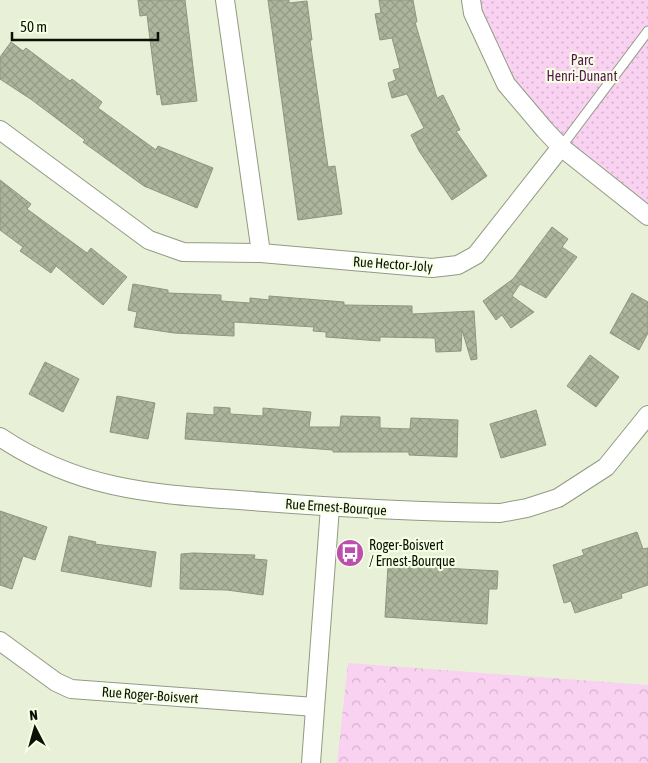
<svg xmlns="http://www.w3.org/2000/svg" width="648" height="763" font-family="'Asap Condensed',sans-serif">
<defs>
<pattern id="forest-crowns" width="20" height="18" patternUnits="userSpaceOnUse" patternTransform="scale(1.25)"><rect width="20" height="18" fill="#f9d1f1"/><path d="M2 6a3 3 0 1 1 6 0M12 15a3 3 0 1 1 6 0" fill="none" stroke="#d4b2cd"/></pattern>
<pattern id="park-dots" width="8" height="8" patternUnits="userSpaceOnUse" patternTransform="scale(1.25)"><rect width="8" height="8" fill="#f9d1f1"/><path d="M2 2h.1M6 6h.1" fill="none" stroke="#d4b2cd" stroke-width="1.8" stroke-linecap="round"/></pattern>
<pattern id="building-cross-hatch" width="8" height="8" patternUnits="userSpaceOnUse" patternTransform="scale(1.25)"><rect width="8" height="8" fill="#adb59c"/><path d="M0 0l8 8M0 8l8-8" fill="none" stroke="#949b85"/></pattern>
</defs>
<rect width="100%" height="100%" fill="#e8f1d7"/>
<polygon fill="url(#forest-crowns)" points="348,663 648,685 648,763 337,763"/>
<polygon fill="url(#park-dots)" points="473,0 648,0 648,211 562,146 511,85"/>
<g fill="url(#building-cross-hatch)" stroke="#8e967e">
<polygon points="138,0 185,0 197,101 162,105 160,94 157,95 147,15 140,16"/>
<polygon points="268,0 289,0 289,3 307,1 312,40 310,40 328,167 335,166 342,214 298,220"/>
<polygon points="379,0 413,0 417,22 415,22 437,98 443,95 460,130 456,131 487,176 452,200 419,151 411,135 424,128 407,94 392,98 388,83 396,80 393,70 400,68 392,38 380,40 375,14 381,13"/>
<polygon points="11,42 23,51 26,48 70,81 72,79 102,102 98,108 156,150 158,146 213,168 197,208 144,186 83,142 85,140 32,100 0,79 0,57"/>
<polygon points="0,180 31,204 27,209 87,253 91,248 127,277 103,305 56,266 51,273 20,251 23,247 0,230"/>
<polygon points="552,227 568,239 562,247 577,257 546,298 520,284 512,296 534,312 511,328 502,315 496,320 483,301 513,279"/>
<polygon points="133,284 168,290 168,293 221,295 221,301 250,303 250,298 269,300 269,296 344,302 344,305 412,306 412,314 474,311 477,359 471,360 462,330 461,351 436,352 435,338 380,337 380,341 326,337 326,332 313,331 314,327 234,322 234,336 174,333 134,327 137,312 128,310"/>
<polygon points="632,293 648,302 648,333 639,350 610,333"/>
<polygon points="590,355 619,377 596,407 567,386"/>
<polygon points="45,362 79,379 63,412 29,394"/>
<polygon points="117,396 155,403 148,439 110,432"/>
<polygon points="214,407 230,408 230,414 263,416 263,408 311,412 309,427 340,427 341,416 380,417 380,428 410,429 411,418 458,420 457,457 409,455 409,452 333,452 333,450 185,439 187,413 214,415"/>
<polygon points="536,410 546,445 501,458 490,424"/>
<polygon points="0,511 47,527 35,560 23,556 12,589 0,585"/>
<polygon points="637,532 643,549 648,548 648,585 621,594 622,598 575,613 571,601 564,603 553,565 584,555 582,550"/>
<polygon points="69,536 96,542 95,544 156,552 151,587 61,571"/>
<polygon points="193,553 255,555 254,559 267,560 263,595 227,590 180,589 181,554"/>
<polygon points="388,565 498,571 497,589 489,589 487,624 385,617"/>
</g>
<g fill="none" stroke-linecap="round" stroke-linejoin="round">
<defs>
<polyline id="lane" points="561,147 648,31"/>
<g id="street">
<polyline points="225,0 261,253"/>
<polyline points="471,0 473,13 506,84 545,130 561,147 648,216"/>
<polyline points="0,130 149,240 183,252 261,253 432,268 458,265 476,255 561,147"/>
<path d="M 0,437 C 87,495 165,494 265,502 C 344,508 422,512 500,513 L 527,508 L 558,498 L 606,467 L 648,415"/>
<polyline points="0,641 56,682 71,689 315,707"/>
<polyline points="311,763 330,507"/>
</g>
</defs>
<use href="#lane" stroke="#929b82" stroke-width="11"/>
<use href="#street" stroke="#929b82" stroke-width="20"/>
<use href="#lane" stroke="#fff" stroke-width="9"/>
<use href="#street" stroke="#fff" stroke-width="18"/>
</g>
<defs>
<symbol id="bus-disc" viewBox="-11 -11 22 22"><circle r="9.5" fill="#bc4ead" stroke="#f5ffe4"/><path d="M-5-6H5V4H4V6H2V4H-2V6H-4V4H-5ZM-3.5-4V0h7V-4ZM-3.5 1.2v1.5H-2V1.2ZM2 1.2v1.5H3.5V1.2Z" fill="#fff"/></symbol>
</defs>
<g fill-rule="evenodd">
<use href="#bus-disc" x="334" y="537" width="32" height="32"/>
</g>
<g text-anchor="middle" stroke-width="4.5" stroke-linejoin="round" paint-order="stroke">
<g font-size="14" fill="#591551" stroke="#f5ffe4">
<text x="582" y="65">Parc<tspan x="582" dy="16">Henri-Dunant</tspan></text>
</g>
<g font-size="14" fill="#0d1007" stroke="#f5ffe4">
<text transform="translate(393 264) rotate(4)" y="5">Rue Hector-Joly</text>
<text transform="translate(336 507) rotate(4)" y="5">Rue Ernest-Bourque</text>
<text transform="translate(150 695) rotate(4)" y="5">Rue Roger-Boisvert</text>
</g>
<g font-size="14" fill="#0d1007" stroke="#f5ffe4" text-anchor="start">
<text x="369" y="550">Roger-Boisvert<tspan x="369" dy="16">/ Ernest-Bourque</tspan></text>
</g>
</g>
<g transform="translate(35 728) rotate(354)" stroke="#f5ffe4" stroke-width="4" paint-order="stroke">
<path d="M0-4L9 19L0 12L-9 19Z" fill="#0d1007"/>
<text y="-8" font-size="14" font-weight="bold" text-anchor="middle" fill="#0d1007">N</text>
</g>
<path d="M12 32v8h146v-8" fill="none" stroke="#0d1007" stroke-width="2.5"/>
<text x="20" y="32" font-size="15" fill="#0d1007" stroke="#f5ffe4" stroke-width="4" paint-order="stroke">50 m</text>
</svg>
